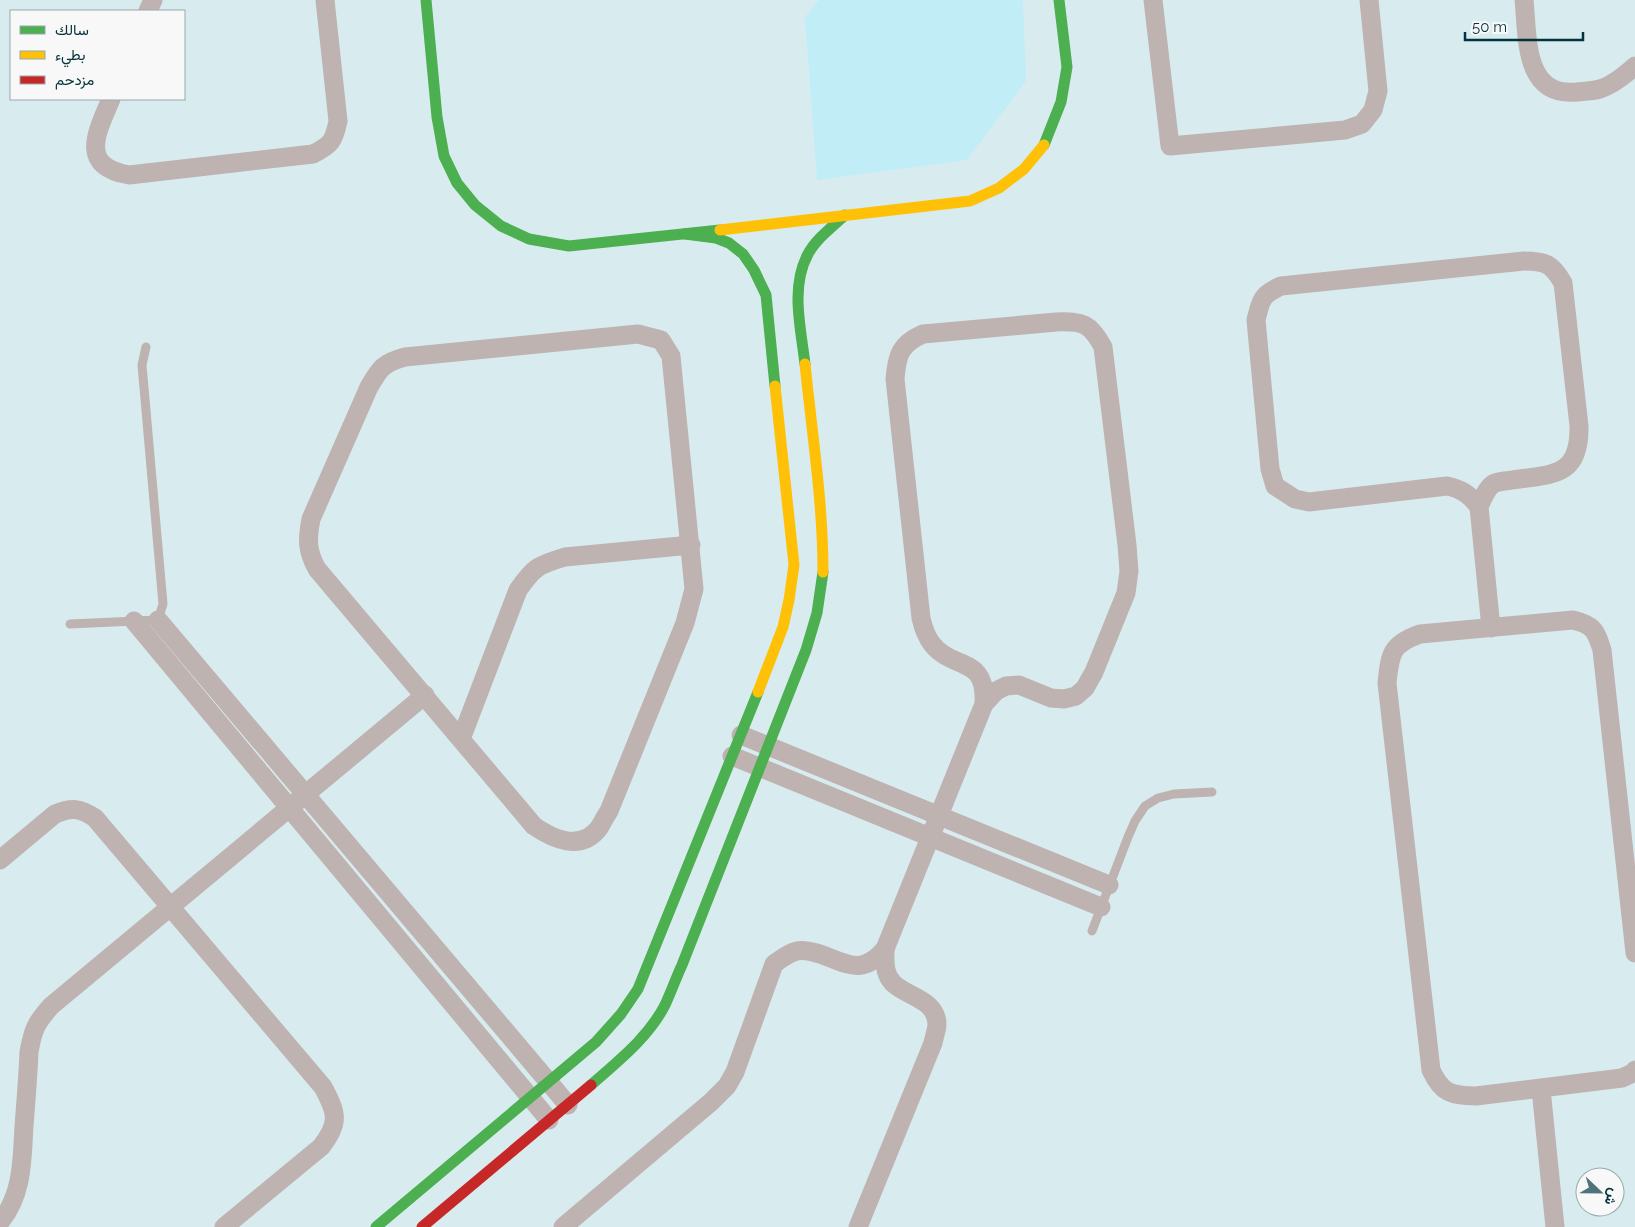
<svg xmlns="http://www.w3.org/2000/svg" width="1635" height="1227" font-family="Raleway,Vazirmatn,sans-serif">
<rect width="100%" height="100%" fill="#d8ecf0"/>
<polygon fill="#c1edf7" points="819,0 1023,0 1026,81 967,160 817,180 805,17"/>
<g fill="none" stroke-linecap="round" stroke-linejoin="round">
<g stroke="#beb3b0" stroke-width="9">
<polyline points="70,624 158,620 163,604 142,365 146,347"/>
<polyline points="1092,931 1128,837 1135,821 1145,806 1158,798 1174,794 1212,792"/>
</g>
<g stroke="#beb3b0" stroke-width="19">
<polyline points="1153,0 1170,146 1345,130 1362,124 1373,110 1378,91 1369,0"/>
<path d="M 1524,0 C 1528,37 1523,97 1577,92 C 1584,91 1593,91 1600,89 C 1613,85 1625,75 1635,66"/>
<polyline points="148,11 153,0"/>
<path d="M 111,99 C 97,132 78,166 129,175 L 313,154 C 331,145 334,141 338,121 L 325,0"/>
<path d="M 638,334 L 661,340 L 671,356 L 694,589 L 685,623 L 609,811 C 605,817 602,823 599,828 C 581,852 553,839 534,826 L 317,569 C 307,551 307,540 311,519 L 369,387 C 380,368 383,363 405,357 Z"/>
<path d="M 1479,507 C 1470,495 1462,489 1447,486 L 1309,502 L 1295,499 L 1275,486 L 1270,469 L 1256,320 C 1261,300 1261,295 1281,286 L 1524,261 C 1546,261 1552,264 1563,283 L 1579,426 C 1580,477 1553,474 1512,480 C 1507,481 1498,481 1493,484 C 1486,489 1482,500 1479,507 L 1491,628"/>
<polyline points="158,620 568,1105"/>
<polyline points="134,621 549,1120"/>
<polyline points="741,735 1109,885"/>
<path d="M 461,739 L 518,590 C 534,567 538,565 565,557 L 691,545"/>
<polyline points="732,756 1101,907"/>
<path d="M 0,860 L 55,814 C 72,807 80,808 95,818 L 323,1087 C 337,1113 340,1123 321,1147 L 224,1227"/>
<path d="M 1635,953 L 1602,650 C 1596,631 1594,625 1573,620 L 1420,634 C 1391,644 1390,654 1387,683 L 1431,1070 C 1442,1094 1451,1095 1476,1096 L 1622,1078 L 1633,1073 L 1635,1070"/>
<polyline points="1541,1089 1555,1227"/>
<path d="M 0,1222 C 23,1195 22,1159 24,1126 C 26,1101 28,1076 29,1052 C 33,1029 36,1023 51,1006 L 425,695"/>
<path d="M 563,1227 L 711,1102 L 727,1086 L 735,1072 L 774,964 C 781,959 788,953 797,951 C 805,949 812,952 820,954 C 848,964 862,976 885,949 L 984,704 C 987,655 953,671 932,644 C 926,636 923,627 921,618 L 895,379 C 897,355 900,344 923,334 L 1056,322 C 1083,321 1090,323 1103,347 L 1127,545 L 1129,571 L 1126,593 L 1094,672 L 1085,688 L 1076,696 L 1064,699 L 1051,698 L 1019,685 L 1006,686 L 996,691 L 984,704"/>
<path d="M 858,1227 L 933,1043 C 934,1037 937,1030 937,1024 C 936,994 894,997 887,973 C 884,965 885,957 885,949"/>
</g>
<g stroke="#4caf50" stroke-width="11">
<polyline points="426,0 437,117 444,156 457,183 475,205 501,226 529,239 569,246 720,230"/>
<polyline points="1044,145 1061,102 1067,67 1059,0"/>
<polyline points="685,234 716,238 729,243 743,254 754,270 766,295 775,386"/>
<path d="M 805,364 C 801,329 790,287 808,254 C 816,239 832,227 845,215"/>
<path d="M 591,1085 C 618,1061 648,1038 665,1005 C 671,992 676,978 682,965 L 806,650 L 817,613 L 823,572"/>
<polyline points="376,1227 596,1042 621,1014 638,989 758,692"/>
</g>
<g stroke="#ffc107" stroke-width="11">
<polyline points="720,230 970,201 999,188 1024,169 1044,145"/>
<path d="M 805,364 C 812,433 823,503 823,572"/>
<polyline points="758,692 783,627 789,600 794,565 775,386"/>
</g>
<polyline stroke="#c62828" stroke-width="11" points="422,1227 591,1085"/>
</g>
<rect x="10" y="10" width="175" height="90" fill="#f8f8f8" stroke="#96a9ad"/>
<rect x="20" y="26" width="25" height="8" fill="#4caf50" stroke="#96a9ad"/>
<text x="55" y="35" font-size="15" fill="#03333c">سالك</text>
<rect x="20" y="51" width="25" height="8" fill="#ffc107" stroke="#96a9ad"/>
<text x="55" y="60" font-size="15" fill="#03333c">بطيء</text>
<rect x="20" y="76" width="25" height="8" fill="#c62828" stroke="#96a9ad"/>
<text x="55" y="85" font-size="15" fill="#03333c">مزدحم</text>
<g transform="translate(1600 1192) rotate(112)"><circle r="24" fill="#f8f8f8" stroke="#96a9ad"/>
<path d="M0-4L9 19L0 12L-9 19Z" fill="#4e747b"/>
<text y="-8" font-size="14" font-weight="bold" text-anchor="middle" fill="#03333c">ش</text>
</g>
<path d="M1465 32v8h118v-8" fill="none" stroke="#03333c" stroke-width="2.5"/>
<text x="1472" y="32" font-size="15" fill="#03333c" stroke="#f8f8f8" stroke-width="4" paint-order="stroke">50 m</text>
</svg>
